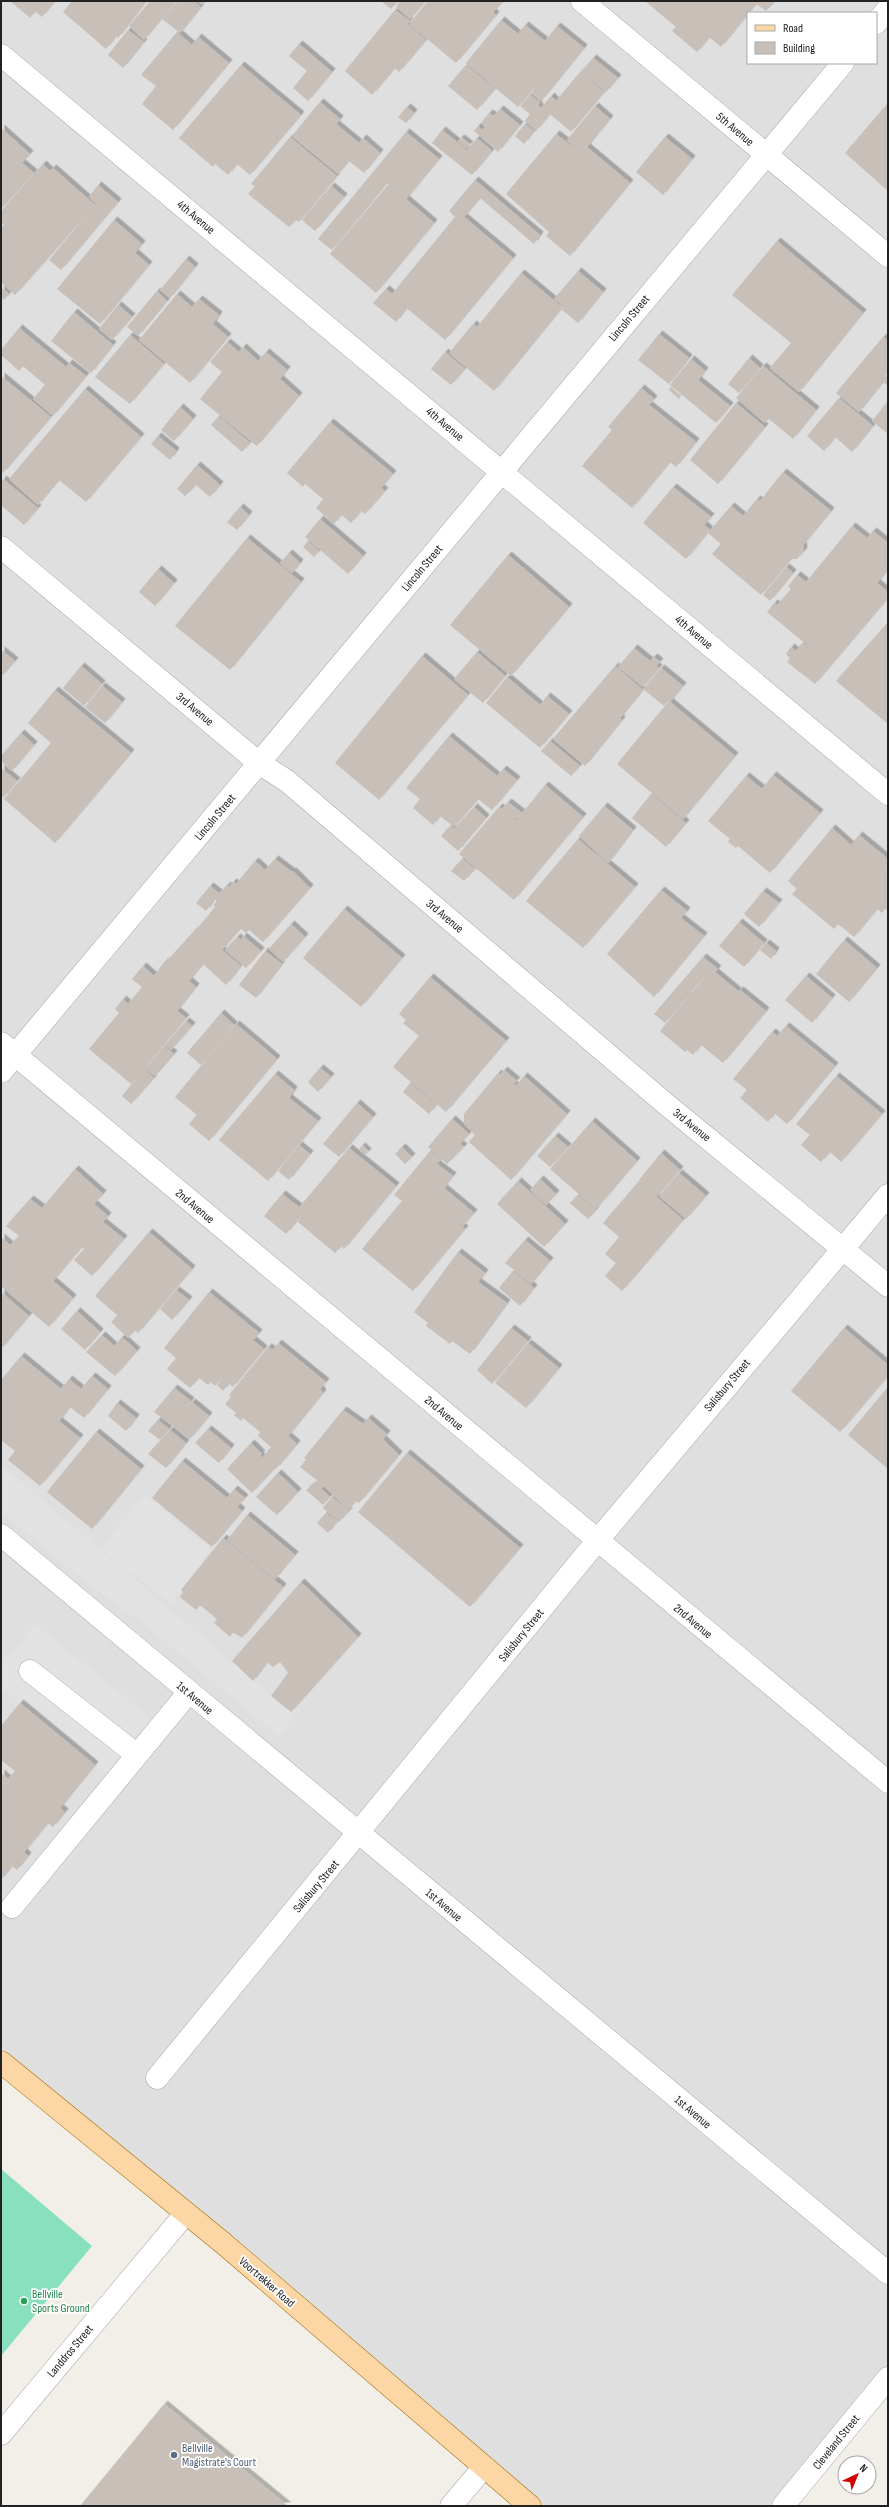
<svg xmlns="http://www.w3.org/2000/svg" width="889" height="2507" font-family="'Sofia Sans Condensed',sans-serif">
<defs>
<filter id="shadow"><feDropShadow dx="3.5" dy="-3.5" stdDeviation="0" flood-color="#0004"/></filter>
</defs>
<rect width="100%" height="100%" fill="#f2efe9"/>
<path fill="#e0dfdf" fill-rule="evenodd" d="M 1,1 L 888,1 L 888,2384 L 788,2506 L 531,2506 L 1,2062 ZM 748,13 L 876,13 L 876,63 L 748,63 Z"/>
<polygon fill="#88e0be" points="1,2169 92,2246 1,2356"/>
<g fill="#e2e2e2">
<polygon points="1,1465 295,1716 279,1736 149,1628 84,1580 1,1512"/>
<polygon points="145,1495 210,1549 171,1604 100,1548"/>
<polygon points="35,1624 167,1731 122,1787 1,1688 1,1666"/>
</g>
<g fill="#c7bfb8" filter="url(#shadow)">
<polygon points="10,1 55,1 42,17 35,11 30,18"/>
<polygon points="72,1 146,1 118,38 116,36 106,49 63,12"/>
<polygon points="150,1 176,1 144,40 129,26"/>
<polygon points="178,1 194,1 201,7 180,33 162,19"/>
<polygon points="197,1 206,1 202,5"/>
<polygon points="381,1 398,1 391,9"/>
<polygon points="400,1 426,1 410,19 396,7"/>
<polygon points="428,1 499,1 502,3 493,12 496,15 456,63 409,24"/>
<polygon points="645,1 775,1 766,11 756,4 721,47 679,12 709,38 697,52 672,31 676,27"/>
<polygon points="395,10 410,21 407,24 426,40 399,72 395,68 372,95 345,71"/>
<polygon points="501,20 518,34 525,25 545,41 557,26 584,48 563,74 552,66 563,74 541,101 531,93 544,76 518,107 466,63"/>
<polygon points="128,30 144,42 123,68 108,55"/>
<polygon points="177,32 192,45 198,37 229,63 173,130 142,104 156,86 141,75"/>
<polygon points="299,44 332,72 308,101 293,88 307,71 289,56"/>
<polygon points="593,58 618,78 606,92 581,72"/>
<polygon points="241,65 301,115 250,175 237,164 228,175 215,164 213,167 179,138"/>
<polygon points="466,65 495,89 477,110 448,86"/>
<polygon points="580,72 604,92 571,132 550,114 536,131 525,121 530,114 520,106 530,95 540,102 538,105 541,108 551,96 556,101"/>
<polygon points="320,102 340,119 336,124 359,143 363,138 380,153 364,173 349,161 338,174 292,136"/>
<polygon points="888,103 888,191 845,153"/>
<polygon points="595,106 610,119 587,147 630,183 570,256 546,236 549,232 506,194 556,134 582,153 567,140"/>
<polygon points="407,107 414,113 406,123 398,117"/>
<polygon points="500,109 520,125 498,152 474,131 478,126 482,130 485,127 481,123 489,113 494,116"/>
<polygon points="525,124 534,131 524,144 515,136"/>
<polygon points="1,128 30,154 22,163 34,173 1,209"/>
<polygon points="442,130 467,150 477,138 492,151 472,175 432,143"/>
<polygon points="406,132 439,159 406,199 434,223 376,293 330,254 388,185 401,195 387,183 332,250 318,239"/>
<polygon points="290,137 337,176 299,222 296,220 289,227 248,194 255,186 251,184"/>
<polygon points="665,137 692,159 663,195 636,172"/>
<polygon points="461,138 470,145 466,148 458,141"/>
<polygon points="43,164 50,171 53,168 95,205 15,295 1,282 1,228 4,225 1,222 1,211"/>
<polygon points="475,180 540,235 534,244 480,198 464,217 513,258 445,340 392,296 406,309 396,322 373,303 386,289 392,294 455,217 449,211"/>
<polygon points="98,185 118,202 61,270 49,260 96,204 89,197"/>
<polygon points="331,186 344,197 315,231 302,220"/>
<polygon points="114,220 142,244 135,253 149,265 100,324 57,289"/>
<polygon points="777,241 863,313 799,392 770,368 791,343 732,295"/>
<polygon points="186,259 195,267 170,298 160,290"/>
<polygon points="578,271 603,292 578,323 561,309 494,391 449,353 473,324 477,327 521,273 563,308 564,307 554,299"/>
<polygon points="1,287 9,294 4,300 1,297"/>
<polygon points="157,291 167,301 138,336 127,327"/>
<polygon points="177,294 192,307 199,299 219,315 213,324 228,337 190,383 139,340"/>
<polygon points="118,305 132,317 112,340 99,329"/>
<polygon points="74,312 113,345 91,373 51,341"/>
<polygon points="19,328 66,367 69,363 86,376 53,416 33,399 45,385 23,366 19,371 1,355 1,350"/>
<polygon points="659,334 689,358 669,384 638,360"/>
<polygon points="130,335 164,364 130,404 95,377"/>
<polygon points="883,337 888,341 888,372 881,380 879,378 883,382 859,412 836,393"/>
<polygon points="227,342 239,352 243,347 258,361 266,352 287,370 280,379 299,396 257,446 200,399 222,372 210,362"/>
<polygon points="445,352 465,369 451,385 431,369"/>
<polygon points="749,358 760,368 739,393 728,384"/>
<polygon points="691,359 705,371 698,380 730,406 716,423 670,385"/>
<polygon points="763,366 816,410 793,439 769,419 765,423 736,398"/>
<polygon points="888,374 888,386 882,381"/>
<polygon points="1,376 51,417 3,473 1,471"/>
<polygon points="671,387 681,396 679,399 669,390"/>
<polygon points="641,388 654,399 649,405 696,442 676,467 670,462 632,508 582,466 612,430 608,427"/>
<polygon points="85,389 141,437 86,502 59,480 38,505 9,479"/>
<polygon points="839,398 873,426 852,452 835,437 824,451 807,436"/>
<polygon points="888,401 888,434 872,421"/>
<polygon points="736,403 765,427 718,484 690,460"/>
<polygon points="180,407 193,419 174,441 161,430"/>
<polygon points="219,416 250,443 242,452 211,425"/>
<polygon points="330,422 393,474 381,488 385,491 365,514 361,511 351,523 325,501 341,515 334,524 316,508 323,499 305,484 303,487 287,473"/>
<polygon points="158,436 176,451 170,460 151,444"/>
<polygon points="197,465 220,485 210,497 196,485 185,496 177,489"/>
<polygon points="783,472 831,511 803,545 804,551 797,559 791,559 761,595 712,554 721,544 708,533 731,506 743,516 757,499 760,501"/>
<polygon points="3,479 38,508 24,525 1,505 1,482"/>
<polygon points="673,487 711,517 704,525 710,530 686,559 643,523"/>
<polygon points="240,507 249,515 237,530 227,522"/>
<polygon points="320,519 363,556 348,574 305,537"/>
<polygon points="852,526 867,538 873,531 888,543 888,569 877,583 888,592 888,598 815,684 787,662 790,658 786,654 791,647 796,651 802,643 818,654 767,612 774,603 777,605 791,589 788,586 797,575 806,582"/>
<polygon points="247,538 301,582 230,670 175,626"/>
<polygon points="308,541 319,551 314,557 303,547"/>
<polygon points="289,553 300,563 292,573 280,563"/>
<polygon points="508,555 569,607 511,676 450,625"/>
<polygon points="786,567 793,573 770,601 763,595"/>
<polygon points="158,569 174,583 155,606 139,592"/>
<polygon points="888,622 888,724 836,681"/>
<polygon points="634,648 650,661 654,657 660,662 656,666 659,668 643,687 618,667"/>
<polygon points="1,650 15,661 1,677"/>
<polygon points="477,652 505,676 483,703 454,679"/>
<polygon points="422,656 468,695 379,800 335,763"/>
<polygon points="81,666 102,684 84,706 63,688"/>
<polygon points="615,666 643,690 620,718 622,720 585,766 553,739"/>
<polygon points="661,668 683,686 670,702 668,700 664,706 643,689"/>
<polygon points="507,677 540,705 547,696 569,714 540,748 486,703"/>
<polygon points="102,686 122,702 105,723 85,707"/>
<polygon points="55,690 131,753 55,843 4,799 51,743 28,723"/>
<polygon points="669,701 735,756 683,819 617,764"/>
<polygon points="21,733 34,745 12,771 1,761 1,756"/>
<polygon points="449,736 497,776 503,769 517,780 492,810 478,799 454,827 440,816 433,825 413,808 420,799 406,788"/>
<polygon points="550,741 580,766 571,776 541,751"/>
<polygon points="1,768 17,781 3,798 1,795"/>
<polygon points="773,775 820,813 770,873 738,846 736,848 728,842 730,839 708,821 746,776 762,789"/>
<polygon points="545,785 583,817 514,900 459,854 499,807 502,809 508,802 522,813 515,820 508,815 516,821"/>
<polygon points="651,794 686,823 666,847 632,818"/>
<polygon points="604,806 633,830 608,863 579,836"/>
<polygon points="474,807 486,818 458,851 441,836 450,826 454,829"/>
<polygon points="832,828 851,845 859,835 888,859 888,866 873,885 888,868 888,905 882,913 877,909 854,937 838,924 834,929 792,894 797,889 788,881"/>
<polygon points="578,839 635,887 583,948 526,901"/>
<polygon points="275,859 292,872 293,871 310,888 263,942 249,930 246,933 213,905 217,901 214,899 206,911 196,903 210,886 219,893 216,897 227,885 229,887 233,882 236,884 255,861 265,870"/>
<polygon points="462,859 475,869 464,881 451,871"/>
<polygon points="661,890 687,911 681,918 704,936 654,997 607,954"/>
<polygon points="763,891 779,903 759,927 744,914"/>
<polygon points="215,907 240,929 222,950 241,966 226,985 203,964 189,981 196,987 177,1011 186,1018 131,1084 89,1049 119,1013 115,1009 123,999 128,1004 142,987 132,979 143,966 154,976 165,961 166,962 196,929 215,945 197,929"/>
<polygon points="344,909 402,958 361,1007 303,958"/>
<polygon points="739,922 764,943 744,967 719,946"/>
<polygon points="291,924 305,937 283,962 269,949"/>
<polygon points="243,936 261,951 246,968 225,950 237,937 241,940"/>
<polygon points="844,940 877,968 849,1002 816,974"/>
<polygon points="766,943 776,951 771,959 760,950"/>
<polygon points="265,951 282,964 256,998 239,985"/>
<polygon points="703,957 718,969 715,972 738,991 734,996 740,990 766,1011 723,1063 701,1045 693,1055 687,1050 685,1052 660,1031 704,978 731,1000 704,977 689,994 680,987 689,995 665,1023 654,1014"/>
<polygon points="806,976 832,998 812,1023 785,1000"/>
<polygon points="430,977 506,1041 446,1112 393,1067 419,1036 403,1023 406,1020 399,1014"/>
<polygon points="221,1013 234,1025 201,1065 187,1053"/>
<polygon points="186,1021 192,1026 171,1050 165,1045"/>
<polygon points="236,1024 277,1059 209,1141 189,1124 197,1115 175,1097"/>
<polygon points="786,1026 835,1066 787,1124 774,1113 768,1122 740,1098 747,1090 733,1079 772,1032 777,1036"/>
<polygon points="164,1046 174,1054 155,1076 145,1069"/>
<polygon points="320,1068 331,1077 318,1092 308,1082"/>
<polygon points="144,1069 154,1078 131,1104 122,1096"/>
<polygon points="504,1070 517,1081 513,1084 516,1086 524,1076 567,1114 511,1180 469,1142 475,1135 464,1124 464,1114 498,1073 500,1075"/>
<polygon points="275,1074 294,1090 289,1098 318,1121 268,1181 219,1140"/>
<polygon points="836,1076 882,1114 841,1162 830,1152 821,1162 801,1145 810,1135 796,1124"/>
<polygon points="410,1083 436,1105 429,1114 403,1092"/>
<polygon points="357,1103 373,1117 339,1157 323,1144"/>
<polygon points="452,1119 469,1134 460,1144 464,1147 447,1164 428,1147"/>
<polygon points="592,1121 637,1161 596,1209 550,1169"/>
<polygon points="555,1136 568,1147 550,1167 537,1156"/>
<polygon points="299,1145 310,1154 289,1180 278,1171"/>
<polygon points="362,1146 368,1152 365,1155 359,1149"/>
<polygon points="402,1147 412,1157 405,1164 395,1154"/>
<polygon points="349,1148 396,1186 344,1249 341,1246 335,1253 298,1222 302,1215 286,1234 264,1216 282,1194 299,1207 297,1210"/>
<polygon points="430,1151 441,1159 437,1164 453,1176 432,1202 465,1229 413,1291 362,1249 402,1201 394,1195"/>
<polygon points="661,1153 680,1170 657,1196 639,1180"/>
<polygon points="75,1169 103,1194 94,1204 108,1216 103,1222 124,1239 92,1276 74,1260 84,1249 82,1247 53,1281 73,1298 49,1327 1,1286 1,1237 10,1245 19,1236 6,1226 30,1199 42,1208"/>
<polygon points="679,1173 706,1196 686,1219 659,1196"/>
<polygon points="540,1179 556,1194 546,1205 530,1190"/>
<polygon points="518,1181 565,1224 544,1247 497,1204"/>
<polygon points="639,1181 683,1220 622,1291 605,1276 616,1263 605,1254 619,1237 603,1223"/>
<polygon points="444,1188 474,1213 463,1226 433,1202"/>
<polygon points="578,1195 596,1210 588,1219 570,1203"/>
<polygon points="149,1232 192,1269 138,1333 135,1330 128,1338 111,1322 117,1316 124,1321 95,1296"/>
<polygon points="525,1240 550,1261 531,1284 505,1263"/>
<polygon points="458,1252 485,1273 478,1282 507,1303 470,1354 452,1341 450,1344 426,1326 428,1323 414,1312"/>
<polygon points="513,1271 534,1288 520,1306 499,1288"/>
<polygon points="176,1290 189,1300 172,1320 160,1309"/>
<polygon points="1,1292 29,1316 1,1349"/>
<polygon points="209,1292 259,1333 239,1357 253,1340 264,1349 233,1387 222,1378 215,1386 211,1382 208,1385 199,1378 190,1388 167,1369 176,1358 164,1348"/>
<polygon points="77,1311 100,1332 85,1350 61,1329"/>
<polygon points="511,1328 528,1341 492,1384 477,1370"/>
<polygon points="844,1328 888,1365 888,1376 840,1432 791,1391"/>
<polygon points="102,1335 114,1346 122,1337 137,1351 115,1376 86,1352"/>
<polygon points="278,1343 326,1382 320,1389 323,1393 288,1436 297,1444 276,1469 266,1461 274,1469 252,1493 227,1469 251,1443 262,1454 260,1455 262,1458 271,1447 258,1436 260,1432 243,1418 241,1421 234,1415 236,1413 225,1404 231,1397 229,1395 268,1347 273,1350"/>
<polygon points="528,1343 559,1368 526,1408 495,1383"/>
<polygon points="21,1356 61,1389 69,1379 81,1389 92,1376 108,1389 84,1418 70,1407 59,1421 80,1438 40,1486 8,1460 15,1451 1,1440 1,1380"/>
<polygon points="222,1379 228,1384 223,1391 217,1385"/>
<polygon points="888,1387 888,1469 848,1435"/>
<polygon points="174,1388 191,1401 176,1421 192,1402 209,1416 190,1439 154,1412"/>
<polygon points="117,1403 136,1418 126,1431 108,1416"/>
<polygon points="343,1410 363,1424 368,1418 387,1434 383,1439 399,1455 359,1503 356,1501 348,1510 324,1486 321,1489 330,1497 323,1505 306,1490 318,1481 300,1467 306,1460 304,1458"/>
<polygon points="158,1420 169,1429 160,1440 148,1431"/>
<polygon points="208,1429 231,1448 219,1463 195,1443"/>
<polygon points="170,1430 186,1443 166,1468 148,1454"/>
<polygon points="96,1432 141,1469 92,1529 47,1492"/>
<polygon points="407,1453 520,1548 470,1607 358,1512"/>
<polygon points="182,1461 227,1498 234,1489 245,1498 237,1507 242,1511 212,1547 152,1498"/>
<polygon points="278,1473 298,1492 277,1515 256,1497"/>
<polygon points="332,1497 349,1511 339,1522 323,1508"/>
<polygon points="326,1513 337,1521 328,1533 317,1523"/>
<polygon points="247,1515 295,1555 275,1579 227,1540"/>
<polygon points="223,1538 283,1587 242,1638 233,1632 230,1637 214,1623 217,1619 200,1605 196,1610 180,1597 183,1592 181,1590"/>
<polygon points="301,1582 358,1637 291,1712 271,1696 288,1673 280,1662 273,1667 267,1662 253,1681 232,1661"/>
<polygon points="20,1703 95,1765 60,1808 65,1812 53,1827 48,1823 24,1852 28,1856 17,1870 12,1866 1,1880 1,1773 8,1779 15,1771 1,1760 1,1726"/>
<polygon points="164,2404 288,2506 80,2506"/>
</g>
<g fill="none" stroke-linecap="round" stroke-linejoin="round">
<defs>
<g id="minor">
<polyline points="582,1 888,256"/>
<polyline points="876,23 888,9"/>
<polyline points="1,55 888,794"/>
<polyline points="1,547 259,763 287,781 667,1105 888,1286"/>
<polyline points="1,1043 888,1782"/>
<polyline points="1,1072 843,63"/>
<polyline points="1,1535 888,2273"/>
<polyline points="30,1671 137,1755"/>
<polyline points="12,1907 189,1692"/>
<polyline points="157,2078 597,1541 888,1195"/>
<polyline points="1,2434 186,2213"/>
<polyline points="451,2506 484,2467"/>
<polyline points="783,2506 888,2378"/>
</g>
<polyline id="major" points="1,2062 223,2243 530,2506"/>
</defs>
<use href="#minor" stroke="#a9a9a9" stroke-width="23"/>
<use href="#major" stroke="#a06b00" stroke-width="23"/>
<use href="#minor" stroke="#fff" stroke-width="22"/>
<use href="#major" stroke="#fcd6a4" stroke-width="22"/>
</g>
<circle fill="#2e9e5b" stroke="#fff" stroke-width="1.5" cx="24" cy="2301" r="4"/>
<circle fill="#5c6f8a" stroke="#fff" stroke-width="1.5" cx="174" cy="2455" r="4"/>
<g text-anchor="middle" stroke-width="3.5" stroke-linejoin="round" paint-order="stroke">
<g font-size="12" fill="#222" stroke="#fff">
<text transform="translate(735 129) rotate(40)" y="4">5th Avenue</text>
<text transform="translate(196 217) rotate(40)" y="4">4th Avenue</text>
<text transform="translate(629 318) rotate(-50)" y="4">Lincoln Street</text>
<text transform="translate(445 424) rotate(40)" y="4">4th Avenue</text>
<text transform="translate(422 568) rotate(-50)" y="4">Lincoln Street</text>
<text transform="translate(694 632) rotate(40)" y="4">4th Avenue</text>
<text transform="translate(195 709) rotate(40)" y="4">3rd Avenue</text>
<text transform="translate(215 817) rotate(-50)" y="4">Lincoln Street</text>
<text transform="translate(445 916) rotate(40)" y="4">3rd Avenue</text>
<text transform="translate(692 1125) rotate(39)" y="4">3rd Avenue</text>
<text transform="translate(195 1206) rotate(40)" y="4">2nd Avenue</text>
<text transform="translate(727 1385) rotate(-50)" y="4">Salisbury Street</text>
<text transform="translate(444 1413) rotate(40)" y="4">2nd Avenue</text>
<text transform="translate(693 1621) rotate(40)" y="4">2nd Avenue</text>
<text transform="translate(521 1635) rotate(-51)" y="4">Salisbury Street</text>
<text transform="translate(195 1698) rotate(40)" y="4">1st Avenue</text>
<text transform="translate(316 1886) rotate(-50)" y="4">Salisbury Street</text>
<text transform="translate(444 1905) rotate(40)" y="4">1st Avenue</text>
<text transform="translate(693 2112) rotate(40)" y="4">1st Avenue</text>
<text transform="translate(267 2282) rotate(41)" y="4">Voortrekker Road</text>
<text transform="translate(70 2351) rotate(-50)" y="4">Landdros Street</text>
<text transform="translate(836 2442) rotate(-51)" y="4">Cleveland Street</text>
</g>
<g font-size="12" fill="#27864d" stroke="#fff" text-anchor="start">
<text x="32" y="2298">Bellville<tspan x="32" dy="14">Sports Ground</tspan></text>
</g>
<g font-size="12" fill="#4e5e75" stroke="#fff" text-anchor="start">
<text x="182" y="2452">Bellville<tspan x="182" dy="14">Magistrate's Court</tspan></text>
</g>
</g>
<rect width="889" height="2507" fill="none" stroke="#222222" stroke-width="4"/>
<rect x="747" y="12" width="130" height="52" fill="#ffffff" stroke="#a7a7a7"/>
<rect x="755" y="25" width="20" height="6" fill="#fcd6a4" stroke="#a7a7a7"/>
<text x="783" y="32" font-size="12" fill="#222222">Road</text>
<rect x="755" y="42" width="20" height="12" fill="#c7bfb8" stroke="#a7a7a7"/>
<text x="783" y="52" font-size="12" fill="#222222">Building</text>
<g transform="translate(857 2475) rotate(44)"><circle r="19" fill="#ffffff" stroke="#a7a7a7"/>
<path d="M0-3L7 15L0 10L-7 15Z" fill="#d40000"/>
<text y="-6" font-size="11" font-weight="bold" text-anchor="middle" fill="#222222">N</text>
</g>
</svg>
